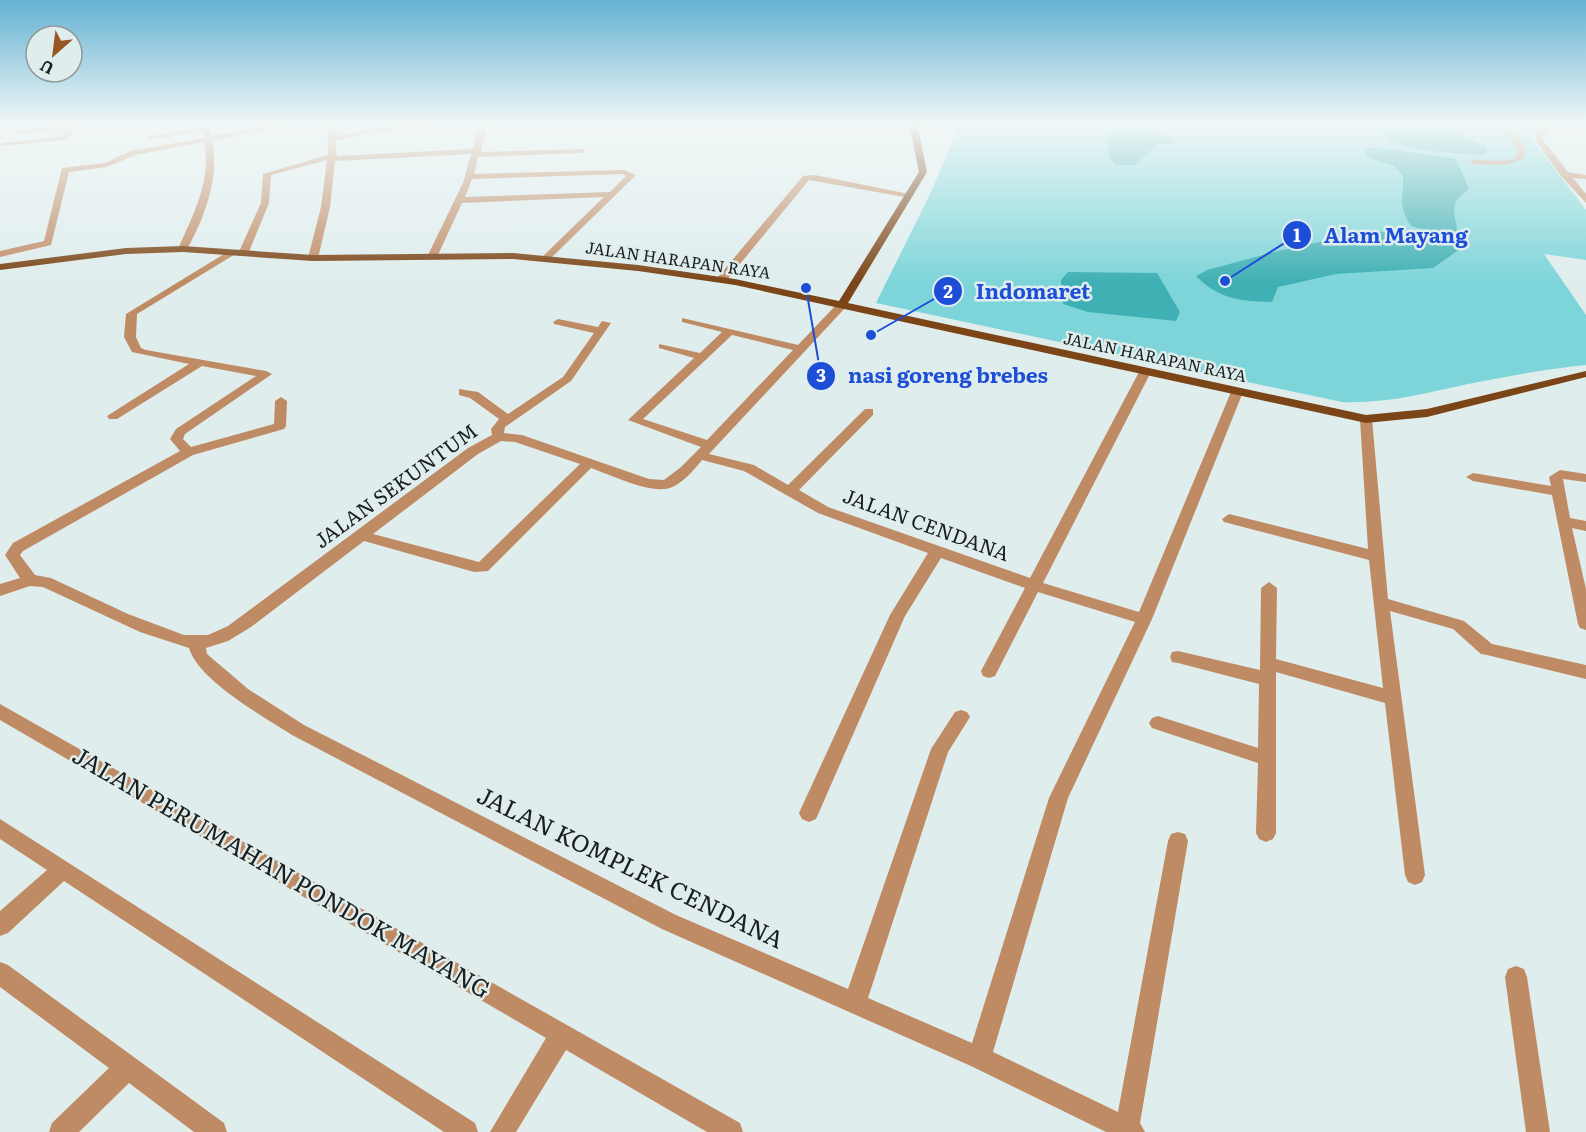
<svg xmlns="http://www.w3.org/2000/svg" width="1586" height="1132" font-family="Literata,serif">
<rect width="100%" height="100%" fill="#e0eded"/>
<path fill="#7dd5d9" d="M 960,123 L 1544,123 L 1531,135 L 1535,143 L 1586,210 L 1586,260 L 1544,254 L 1586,315 L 1586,365 C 1547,369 1507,376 1468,384 C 1426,393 1385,404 1342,402 L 876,303 L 932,190 Z"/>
<g fill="#3fb0b4">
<path d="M 1370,123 L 1452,123 L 1464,129 L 1457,132 L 1487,148 L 1485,155 C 1463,154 1415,151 1396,143 C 1386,139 1380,128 1370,123 Z"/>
<polygon points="1129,131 1169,136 1174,144 1158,144 1135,165 1116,165 1109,157 1108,139 1112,132"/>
<path d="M 1370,148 L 1392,149 L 1456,159 L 1469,189 C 1443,206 1460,218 1457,240 L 1411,226 C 1397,203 1404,198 1403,175 L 1393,165 L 1368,158 L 1364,151 Z"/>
<path d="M 1373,230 L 1463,247 L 1433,268 L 1336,274 L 1278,287 L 1272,302 C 1241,301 1220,300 1196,276 L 1207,270 L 1278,251 Z"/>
<polygon points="1068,272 1157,273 1180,312 1176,321 1088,312 1063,304 1061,280"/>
</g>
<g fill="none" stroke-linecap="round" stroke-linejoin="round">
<g fill="#bf8b64" fill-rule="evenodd">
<polygon points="81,123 67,140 0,146 3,143 62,136 68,129 16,134 13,130"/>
<polygon points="159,123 172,123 161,127 157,125"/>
<path d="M 201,123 L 209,123 L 211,136 L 282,123 L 299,123 L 212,141 C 220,178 204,219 186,251 L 178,249 C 193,215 212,180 204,142 L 135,155 L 107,167 L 69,172 L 51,245 L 0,257 L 0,251 L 44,241 L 62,168 L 105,163 L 130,151 L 204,138 L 202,132 L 150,139 L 146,137 L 202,127 Z"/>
<path d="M 327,123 L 335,123 L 335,136 L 375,128 L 439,124 L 443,126 L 375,132 L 335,141 L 337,156 L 473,149 L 480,123 L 488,123 L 481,152 L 582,149 L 586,151 L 582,153 L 478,157 L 474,174 L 624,170 L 636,175 L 549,260 L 541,258 L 604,197 L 462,203 L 437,257 L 432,260 L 427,257 L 463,183 L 471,154 L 335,161 L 330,207 L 318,258 L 313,261 L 308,258 L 321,207 L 327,160 L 271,175 L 269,203 L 248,254 L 240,256 L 238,254 L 261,203 L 263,174 L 328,155 ZM 623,174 L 626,176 L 610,192 L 465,197 L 472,179 Z"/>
<polygon points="1499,123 1506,123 1526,150 1523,159 1505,165 1471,164 1470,162 1474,160 1505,161 1516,158 1518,150"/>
<polygon points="1548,123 1556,123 1543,137 1543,140 1568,172 1586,175 1586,179 1573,178 1586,194 1586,203 1561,176 1535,140 1536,134"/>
<polygon points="815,175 914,195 910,198 809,180 726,281 718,281 718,277 803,176"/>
<path d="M 229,251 L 237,253 L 137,314 L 136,337 L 141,348 L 146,350 L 266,371 L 272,374 L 185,434 L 183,439 L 191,447 L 274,424 L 275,401 L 281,397 L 287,401 L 286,426 L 284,429 L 193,455 L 23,551 L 20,555 L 35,575 L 51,578 L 128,614 L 184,635 L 208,635 L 228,626 L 468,448 L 492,435 L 491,429 L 499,419 L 470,398 L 459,395 L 459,389 L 478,392 L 508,414 L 563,377 L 594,333 L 554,324 L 553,322 L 558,319 L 598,327 L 602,321 L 611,323 L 571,381 L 505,427 L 504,433 L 522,435 L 649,479 L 664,480 L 681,467 L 701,447 L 628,420 L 694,358 L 659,348 L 659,344 L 700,353 L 722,332 L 682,322 L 682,318 L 798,345 L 838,303 L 846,303 L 846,307 L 709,454 L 754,465 L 788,485 L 865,409 L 873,409 L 873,415 L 799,490 L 828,507 L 1030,578 L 1139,372 L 1145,369 L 1149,370 L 1151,372 L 1043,583 L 1139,612 L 1231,392 L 1237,388 L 1241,389 L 1243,392 L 1152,619 L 1068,798 L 993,1052 L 1118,1112 L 1168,841 L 1171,834 L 1178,832 L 1185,834 L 1188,841 L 1140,1123 L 1145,1132 L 1106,1132 L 971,1066 L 662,929 L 292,735 C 264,717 198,680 189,648 L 140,632 L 43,587 L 30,586 L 0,596 L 0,584 L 20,578 L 5,555 L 13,543 L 180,451 L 170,439 L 176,429 L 256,376 L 202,366 L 117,419 L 109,419 L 107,416 L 189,364 L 132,352 L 124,337 L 126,314 ZM 732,335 L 793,350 L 707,440 L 643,419 ZM 501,441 L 515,442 L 580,464 L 479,562 L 373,534 L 478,454 ZM 702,460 L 744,471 L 818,513 L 928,553 L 890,615 L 799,813 L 802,819 L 809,822 L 816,819 L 905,616 L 941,558 L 1025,588 L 981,671 L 983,676 L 989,678 L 995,676 L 1038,592 L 1135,622 L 1049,798 L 972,1043 L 868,998 L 948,752 L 970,717 L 967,712 L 961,710 L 955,712 L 931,749 L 848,989 L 676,915 L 304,725 L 248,689 L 207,654 L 206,648 L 228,641 L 251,627 L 364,541 L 474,572 L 488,571 L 591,468 C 611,475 649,494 670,488 C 682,484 694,470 702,460 Z"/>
<polygon points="1366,415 1372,419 1388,599 1464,621 1492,644 1586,665 1586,679 1487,655 1481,654 1453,629 1390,611 1425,875 1422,882 1415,885 1408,882 1405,875 1385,703 1276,672 1276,833 1273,839 1266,842 1259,839 1256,833 1258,763 1152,728 1149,723 1152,718 1158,716 1258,748 1259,684 1178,663 1172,662 1170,657 1172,652 1178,651 1260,670 1261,588 1269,582 1277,588 1276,659 1383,688 1369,560 1224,522 1222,519 1229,514 1368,549 1360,419"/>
<polygon points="1560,470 1586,474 1586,482 1563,479 1570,518 1586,521 1586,531 1572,528 1586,589 1586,630 1580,628 1578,624 1552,495 1473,481 1466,477 1473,473 1551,486 1549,477"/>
<polygon points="0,704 740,1123 743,1132 707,1132 566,1050 516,1132 490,1132 546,1038 0,720"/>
<polygon points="0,819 475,1123 478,1132 444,1132 64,881 8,933 0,936 0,911 47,870 0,839"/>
<polygon points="0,962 8,965 224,1123 227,1132 194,1132 129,1083 79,1132 49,1132 52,1123 109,1068 0,987"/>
<polygon points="1516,966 1524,969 1527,977 1550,1132 1526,1132 1505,977 1508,969"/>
</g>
<polygon fill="#7b4517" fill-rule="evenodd" points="909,123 917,123 927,172 848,303 1366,415 1427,409 1586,371 1586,377 1427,417 1366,423 735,285 638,271 513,259 313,261 183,252 126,254 0,270 0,264 126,248 183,246 313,255 513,253 638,265 735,279 839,301 919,172"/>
</g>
<linearGradient id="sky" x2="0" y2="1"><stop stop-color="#64b2d3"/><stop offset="0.44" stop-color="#f1f7f7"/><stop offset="1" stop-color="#f1f7f7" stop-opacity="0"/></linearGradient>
<rect width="1586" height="282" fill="url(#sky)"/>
<g text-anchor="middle" stroke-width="5" stroke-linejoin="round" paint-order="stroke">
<g font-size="16" fill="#1a1e1e" stroke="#e0eded">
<text transform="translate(678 260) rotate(8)" y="6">JALAN HARAPAN RAYA</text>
<text transform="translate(1155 357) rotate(12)" y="6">JALAN HARAPAN RAYA</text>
</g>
<g font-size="20" fill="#1a1e1e" stroke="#e0eded">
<text transform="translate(396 486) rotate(-36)" y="7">JALAN SEKUNTUM</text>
<text transform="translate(926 525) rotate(20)" y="7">JALAN CENDANA</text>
</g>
<g font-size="24" fill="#1a1e1e" stroke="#e0eded">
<text transform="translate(630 868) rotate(26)" y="8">JALAN KOMPLEK CENDANA</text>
<text transform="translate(281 873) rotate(30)" y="8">JALAN PERUMAHAN PONDOK MAYANG</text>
</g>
</g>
<path fill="none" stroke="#1d4ed8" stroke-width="2" d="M1225 281L1297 235M871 335L948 291M806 288L821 376"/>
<g fill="#1d4ed8" stroke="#e0eded" stroke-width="2">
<circle cx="1225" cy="281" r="6"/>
<circle cx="871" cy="335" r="6"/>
<circle cx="806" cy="288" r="6"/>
<circle cx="1297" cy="235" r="15"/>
<circle cx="948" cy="291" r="15"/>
<circle cx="821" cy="376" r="15"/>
</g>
<g font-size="18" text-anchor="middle" font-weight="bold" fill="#fff">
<text x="1297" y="242">1</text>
<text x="948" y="298">2</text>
<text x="821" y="382">3</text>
</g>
<g font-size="21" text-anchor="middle" font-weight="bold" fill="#1d4ed8" stroke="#e0eded" stroke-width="5" stroke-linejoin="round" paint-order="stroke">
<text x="1396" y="243">Alam Mayang</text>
<text x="1033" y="299">Indomaret</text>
<text x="948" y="383">nasi goreng brebes</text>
</g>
<g transform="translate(54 54) rotate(208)"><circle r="28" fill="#e0eded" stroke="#919a9a" stroke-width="1.5"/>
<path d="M0-4.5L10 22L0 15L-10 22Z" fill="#975721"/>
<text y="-9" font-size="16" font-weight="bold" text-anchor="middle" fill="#1a1e1e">U</text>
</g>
</svg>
